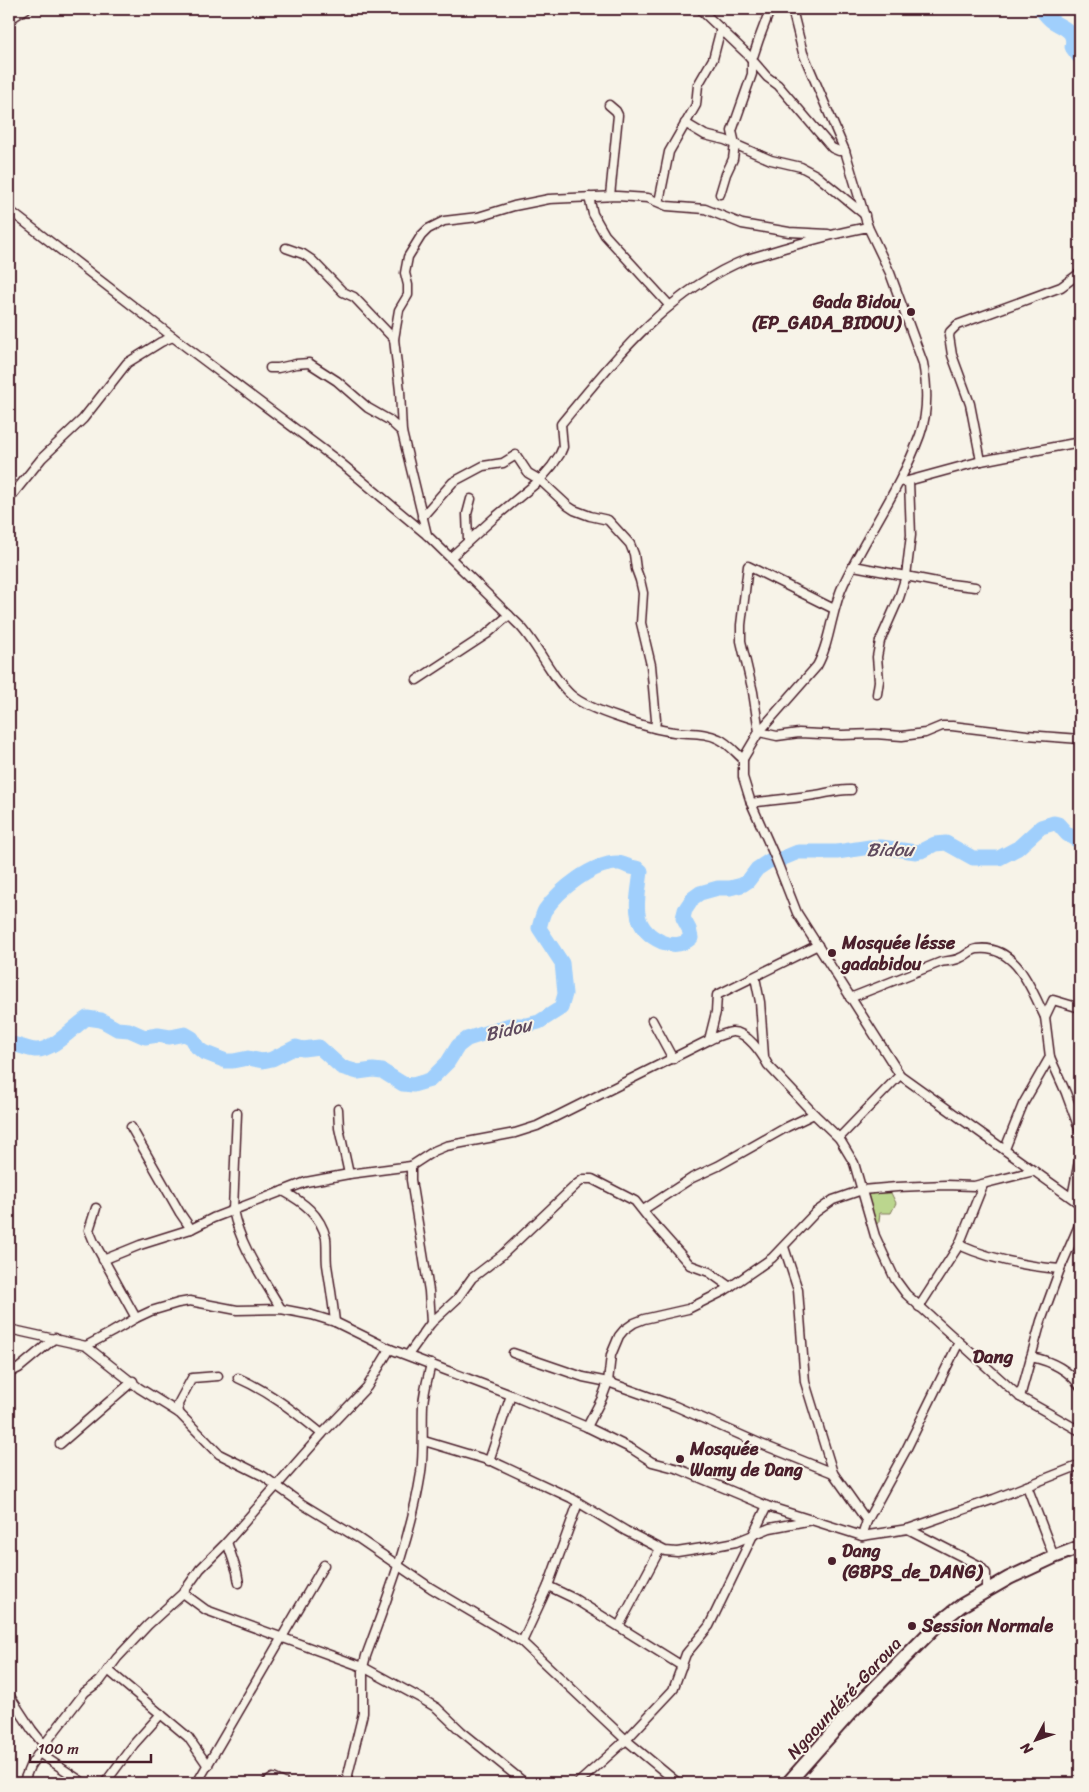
<svg xmlns="http://www.w3.org/2000/svg" width="1089" height="1792" font-family="Sriracha,sans-serif">
<rect width="100%" height="100%" fill="#f7f3e8"/>
<filter id="ink" filterUnits="userSpaceOnUse"><feTurbulence type="fractalNoise" baseFrequency=".02" numOctaves="2"/><feDisplacementMap in="SourceGraphic" scale="10" xChannelSelector="R" yChannelSelector="G"/><feConvolveMatrix kernelMatrix="1 2 1 2 8 2 1 2 1" color-interpolation-filters="sRGB"/></filter>
<g filter="url(#ink)">
<polygon fill="#bbd68e" stroke="#827a5c" points="872,1192 891,1193 896,1203 891,1213 880,1213 879,1221 877,1224 872,1222 871,1214 873,1210 872,1207 867,1202 866,1194"/>
<g fill="none" stroke-linecap="round" stroke-linejoin="round">
<g stroke="#a0cffc" stroke-width="15">
<path d="M 1041,9 C 1044,13 1048,18 1052,21 C 1063,28 1076,30 1072,47 L 1080,58"/>
<path d="M 9,1044 C 18,1044 26,1049 35,1050 C 53,1051 73,1027 87,1018 L 101,1020 L 117,1029 L 129,1030 L 145,1037 L 158,1035 L 170,1037 L 185,1034 L 192,1038 L 197,1047 L 203,1052 L 226,1061 L 233,1061 L 248,1058 L 263,1061 L 272,1059 L 296,1047 L 303,1049 L 319,1047 L 341,1067 L 358,1072 L 373,1070 L 382,1071 L 403,1084 L 413,1085 L 430,1080 L 448,1062 L 458,1046 L 467,1039 L 510,1025 L 527,1025 L 539,1022 L 561,1008 L 565,994 L 562,963 L 539,928 C 541,922 542,915 545,910 C 559,890 593,862 619,863 C 624,864 627,866 630,867 C 635,868 637,867 641,871 C 638,900 628,927 662,942 C 673,946 682,946 691,938 L 689,929 L 683,918 L 685,910 L 693,898 L 700,893 L 718,888 L 730,888 L 742,885 L 748,881 L 757,869 L 769,861 L 781,859 L 798,852 L 837,852 L 870,847 L 881,847 L 916,852 L 921,851 L 935,844 L 946,843 L 973,858 L 999,858 L 1018,848 L 1041,827 L 1054,823 L 1058,824 L 1067,834 L 1080,842"/>
</g>
<defs>
<g id="minor">
<polyline points="708,9 703,12 747,54 767,77 778,85 832,148 839,151 845,151"/>
<polyline points="792,9 803,53 845,151 868,227"/>
<polyline points="9,20 26,9"/>
<polyline points="609,105 616,111 618,115 610,196"/>
<polyline points="685,123 705,135 725,140 771,160 801,167 816,175 865,215"/>
<polyline points="720,194 726,174 733,159 735,144 732,131 752,74 752,60 759,39 768,15 772,9"/>
<polyline points="589,197 593,214 605,235 670,306"/>
<polyline points="659,202 669,152 696,105 698,85 713,59 721,28"/>
<path d="M 9,210 L 173,337 L 342,464 L 427,535 L 521,627 C 539,647 552,678 571,695 C 587,710 651,729 674,732 C 690,734 705,732 719,739 C 728,743 736,753 743,759 L 743,777 L 751,803 L 775,857 L 797,913 L 900,1075 L 1080,1204"/>
<polyline points="286,248 303,254 312,260 343,292 354,297 394,339"/>
<polyline points="270,368 278,368 296,364 309,363 337,381 368,408 389,420 402,432"/>
<polyline points="981,461 970,404 952,355 949,336 950,332 957,325 1061,287 1080,273"/>
<polyline points="904,482 981,461 1080,442"/>
<polyline points="9,499 42,458 83,419 127,363 161,342 173,337"/>
<polyline points="422,517 453,482 483,466 503,463 516,455 528,473 540,480 568,506 574,510 590,516 608,520 630,544 634,554 636,569 640,580 643,593 641,623 651,665 656,720 655,728"/>
<polyline points="427,535 402,432 400,391 394,339 399,310 408,295 408,285 405,273 408,257 421,236 428,229 444,221 478,217 514,206 549,199 617,196 648,198 667,206 705,209 742,224 789,232 828,234"/>
<polyline points="468,540 467,514 471,499"/>
<path d="M 451,557 L 494,518 L 540,480 L 552,466 L 560,454 L 563,447 L 561,424 C 614,360 667,291 747,259 C 759,255 772,252 784,248 C 812,240 840,232 868,227 L 890,273 L 923,363 C 927,385 928,413 920,435 C 901,487 868,533 844,583 C 831,609 831,641 817,666 L 759,732 L 743,759"/>
<polyline points="854,566 942,583 975,587"/>
<polyline points="834,609 748,566 741,625 741,641 753,692 759,732 777,736 799,733 842,735 875,734 902,736 925,733 942,726 952,726 1027,735 1080,739"/>
<polyline points="417,680 487,634 509,615"/>
<polyline points="877,694 879,681 877,657 880,641 899,598 906,576 911,535 909,481"/>
<path d="M 751,803 C 770,800 789,799 808,796 C 823,795 836,789 851,790"/>
<polyline points="755,977 760,1002 764,1056"/>
<path d="M 850,998 L 941,962 C 947,961 954,961 960,958 C 966,956 970,950 977,949 C 1016,944 1031,989 1045,1017"/>
<polyline points="1080,1008 1053,1000 1045,1017 1050,1057 1066,1093 1080,1131"/>
<polyline points="652,1020 673,1059"/>
<polyline points="709,1040 716,1012 717,995 818,945"/>
<polyline points="338,1109 339,1128 349,1174"/>
<path d="M 237,1113 L 233,1210 C 240,1246 263,1278 281,1309"/>
<polyline points="131,1127 180,1213 191,1229 213,1218 306,1182 349,1174 411,1166"/>
<polyline points="839,1138 900,1075"/>
<polyline points="1005,1149 1023,1104 1050,1057"/>
<path d="M 283,1191 C 303,1202 320,1214 326,1238 C 327,1247 326,1256 327,1265 C 330,1284 333,1303 335,1322"/>
<polyline points="1072,1197 1080,1156"/>
<polyline points="96,1208 89,1230 94,1242 136,1318"/>
<polyline points="643,1210 692,1178 718,1166 787,1127 814,1114 839,1138 854,1163 875,1236 895,1279 906,1294 1020,1397 1080,1431"/>
<path d="M 959,1245 C 990,1259 1025,1266 1060,1269"/>
<polyline points="784,1247 798,1290 805,1382 833,1473 867,1521"/>
<polyline points="103,1260 140,1245 191,1229"/>
<polyline points="919,1307 959,1245 983,1185"/>
<path d="M 431,1323 L 429,1291 L 411,1180 L 411,1166 L 434,1151 L 446,1146 L 515,1133 L 537,1126 L 709,1040 C 716,1037 724,1033 732,1032 C 747,1031 762,1054 768,1065 L 814,1114"/>
<polyline points="9,1329 86,1346 139,1388 179,1413 219,1454 263,1476 302,1504 358,1538 431,1588 522,1642 626,1740 678,1783"/>
<polyline points="86,1346 112,1332 136,1318 151,1311 178,1303 190,1301 237,1310 281,1309 312,1315 335,1322 390,1349 511,1395 587,1427 632,1449 652,1462 679,1469 767,1506 862,1536 908,1529 994,1499 1080,1465"/>
<polyline points="513,1353 583,1377 608,1382 675,1406 761,1444 833,1473"/>
<polyline points="408,1355 431,1323 457,1299 472,1278 502,1255 577,1184 584,1179 592,1179 635,1201 650,1220 690,1265 709,1272 730,1287"/>
<path d="M 1031,1357 C 1051,1361 1068,1369 1080,1386"/>
<polyline points="9,1373 19,1368 55,1338"/>
<path d="M 238,1378 C 270,1392 295,1412 322,1434"/>
<polyline points="1020,1397 1041,1321 1060,1269 1080,1223"/>
<polyline points="179,1413 178,1404 192,1378 218,1376"/>
<polyline points="587,1427 602,1398 608,1382 611,1355 619,1336 624,1330 634,1323 644,1319 688,1309 724,1291 772,1258 816,1212 833,1200 862,1190 897,1187 946,1185 974,1186 1034,1171"/>
<polyline points="424,1441 494,1462 571,1498 626,1531 665,1551 677,1552 715,1546 736,1542 770,1528 812,1520"/>
<polyline points="60,1444 133,1381"/>
<polyline points="489,1461 511,1395"/>
<polyline points="1027,1486 1054,1557"/>
<polyline points="908,1529 980,1566 986,1573 986,1592"/>
<polyline points="862,1536 867,1521 906,1450 959,1342"/>
<polyline points="227,1542 237,1572 239,1583"/>
<polyline points="548,1586 573,1598 682,1666"/>
<polyline points="183,1593 206,1610 363,1667 422,1699 437,1708 461,1731 525,1783"/>
<polyline points="619,1626 660,1549"/>
<polyline points="522,1642 548,1586 578,1503"/>
<polyline points="108,1670 188,1737 208,1766"/>
<polyline points="9,1695 32,1730 44,1745"/>
<polyline points="39,1753 84,1783"/>
<polyline points="23,1783 30,1766 44,1745 78,1701 85,1692 100,1681 117,1658 148,1625 183,1593 200,1569 227,1542 322,1434 367,1387 390,1349"/>
<polyline points="105,1783 134,1744 161,1714"/>
<polyline points="197,1783 324,1565"/>
<polyline points="266,1783 273,1778 284,1783"/>
<path d="M 346,1783 L 363,1713 L 363,1667 L 366,1656 C 388,1596 411,1537 421,1473 C 424,1450 422,1428 423,1405 C 424,1391 428,1377 431,1364"/>
<polyline points="578,1783 626,1740 673,1690 686,1654 709,1626 767,1506"/>
</g>
<polyline id="trunk" points="788,1783 851,1712 940,1622 962,1605 1009,1578 1054,1557 1080,1547"/>
</defs>
<use href="#minor" stroke="#4a1f2b" stroke-width="11"/>
<use href="#trunk" stroke="#4a1f2b" stroke-width="16"/>
<use href="#minor" stroke="#f7f3e8" stroke-width="8"/>
<use href="#trunk" stroke="#f7f3e8" stroke-width="12"/>
</g>
</g>
<g fill="#4a1f2b" stroke="#f7f3e8" stroke-width="2">
<circle cx="911" cy="312" r="5"/>
<circle cx="832" cy="953" r="5"/>
<circle cx="680" cy="1459" r="5"/>
<circle cx="832" cy="1561" r="5"/>
<circle cx="912" cy="1626" r="5"/>
</g>
<g text-anchor="middle" stroke-width="4" stroke-linejoin="round" paint-order="stroke">
<g font-size="18" font-weight="bold" fill="#4a1f2b" stroke="#f7f3e8" text-anchor="start">
<text x="901" y="308" text-anchor="end">Gada Bidou<tspan x="901" dy="21">(EP_GADA_BIDOU)</tspan></text>
<text x="842" y="949">Mosquée lésse<tspan x="842" dy="21">gadabidou</tspan></text>
<text x="690" y="1455">Mosquée<tspan x="690" dy="21">Wamy de Dang</tspan></text>
<text x="842" y="1557">Dang<tspan x="842" dy="21">(GBPS_de_DANG)</tspan></text>
<text x="922" y="1632">Session Normale</text>
</g>
<g font-size="18" fill="#4a1f2b" stroke="#f7f3e8">
<text transform="translate(844 1698) rotate(-47)" y="6">Ngaoundéré-Garoua</text>
</g>
<g font-size="19" font-style="italic" fill="#604b5f" stroke="#f7f3e8">
<text x="890" y="856">Bidou</text>
<text transform="translate(508 1029) rotate(-13)" y="7">Bidou</text>
</g>
<g font-size="19" font-weight="bold" fill="#4a1f2b" stroke="#f7f3e8">
<text x="993" y="1363">Dang</text>
</g>
</g>
<rect width="1089" height="1792" fill="none" stroke="#f7f3e8" stroke-width="30"/>
<rect x="15" y="15" width="1059" height="1762" fill="none" stroke="#4a1f2b" stroke-width="2" filter="url(#ink)"/>
<g transform="translate(1036 1740) rotate(229)" stroke="#f7f3e8" stroke-width="4" paint-order="stroke">
<path d="M0-4L9 19L0 12L-9 19Z" fill="#4a1f2b"/>
<text y="-8" font-size="14" font-weight="bold" text-anchor="middle" fill="#4a1f2b">N</text>
</g>
<path d="M30 1754v8h121v-8" fill="none" stroke="#4a1f2b" stroke-width="2.5"/>
<text x="38" y="1754" font-size="15" fill="#4a1f2b" stroke="#f7f3e8" stroke-width="4" paint-order="stroke">100 m</text>
</svg>
